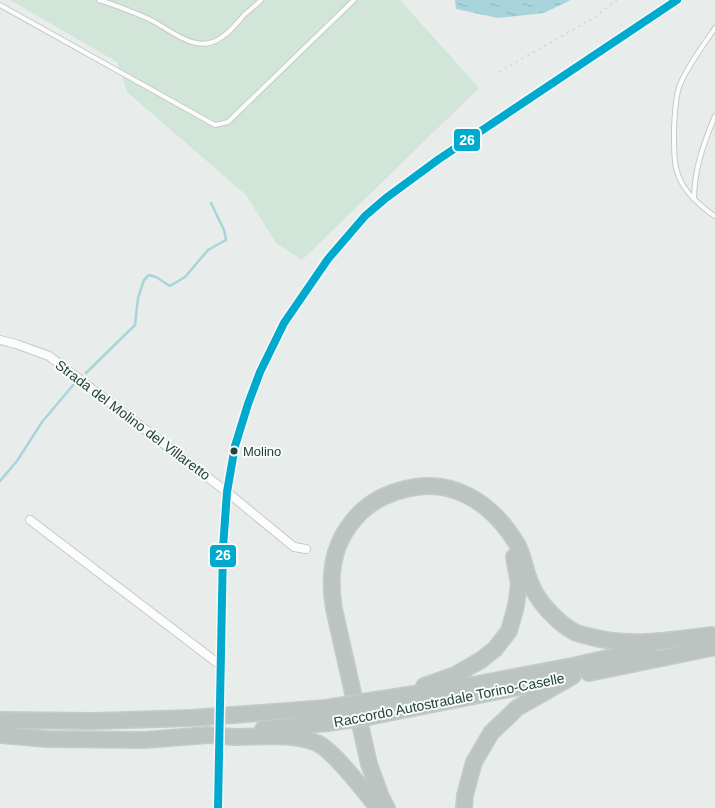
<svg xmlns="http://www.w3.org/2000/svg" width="715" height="808" font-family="Helvetica,sans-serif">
<defs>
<pattern id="water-ripples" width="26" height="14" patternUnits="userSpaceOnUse" patternTransform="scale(1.25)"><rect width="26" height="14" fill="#a9d4db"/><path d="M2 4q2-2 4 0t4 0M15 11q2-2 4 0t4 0" fill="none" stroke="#91b7bd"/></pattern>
</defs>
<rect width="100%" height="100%" fill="#e8edeb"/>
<polygon fill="#d1e6d8" points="10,0 400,0 479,88 302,260 276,243 246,195 127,92 117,62"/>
<polygon fill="url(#water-ripples)" points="455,0 571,0 544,13 498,18 456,9"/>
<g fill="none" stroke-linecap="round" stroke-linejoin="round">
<g stroke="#a9d4db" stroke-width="2.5">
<polyline points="86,373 135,325 138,298 144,280 149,275 156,277 170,286 185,277 208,250 226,240 224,230 211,203"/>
<polyline points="0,481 17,461 42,422 74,384"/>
</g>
<defs>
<g id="lane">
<path d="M 99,0 C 116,5 133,12 149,19 C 170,29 195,54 219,39 C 230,33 236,24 244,15 C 250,10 256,5 261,0"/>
<polyline points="0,5 215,125 228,122 354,0"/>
<path d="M 715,28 C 703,46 687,66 679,87 C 675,100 675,114 674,128 C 674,158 672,177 694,199 C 701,205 707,212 715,216"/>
<path d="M 694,199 C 694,170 704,142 715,116"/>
</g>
<g id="street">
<polyline points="0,340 16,344 49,356 227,492 294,547 306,549"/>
<polyline points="30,520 220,665"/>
<polyline points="218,808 223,548 227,492 235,446 248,404 260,372 284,323 328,259 365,216 386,198 439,159 677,0"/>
</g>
<g id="highway">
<polyline points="589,673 715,647"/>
<polyline points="424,686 455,675 481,660 495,649 509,631 516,606 519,584 514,557"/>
<polyline points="369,701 473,685 572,666 648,649"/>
<polyline points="233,715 326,708"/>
<polyline points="373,716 535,684"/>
<polyline points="0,720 95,721 191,718"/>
<polyline points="263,729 328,723"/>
<polyline points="0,735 47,739 145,740 208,735"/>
<path d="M 235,737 C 261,737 292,733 317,743 C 334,751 365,792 378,808"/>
<path d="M 387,808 L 381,797 L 369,764 L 334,609 C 329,580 331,551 349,526 C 365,503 389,491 416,487 C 454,481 487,502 509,532 C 512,537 517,543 519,548 C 524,560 526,573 531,584 C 537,601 558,623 573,631 C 577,634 583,635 588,636 C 629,648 670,640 712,635"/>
<polyline points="464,808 465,795 474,762 491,733 517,708 573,676"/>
</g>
</defs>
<use href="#lane" stroke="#c5cac8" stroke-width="6"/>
<use href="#street" stroke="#c5cac8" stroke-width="10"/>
<use href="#highway" stroke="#c3ccc9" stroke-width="18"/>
<polyline stroke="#c3ccca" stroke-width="1" stroke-dasharray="2.5 4" stroke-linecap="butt" points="499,72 595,17 617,0"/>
<use href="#lane" stroke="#fcfcfc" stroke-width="4"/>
<use href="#street" stroke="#fcfcfc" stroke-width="8"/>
<use href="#highway" stroke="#bcc4c2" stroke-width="15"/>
<defs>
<g id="highway-bridge">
<polyline points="326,708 369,701"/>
<polyline points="191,718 233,715"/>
<polyline points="328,723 373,716"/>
<polyline points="208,735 235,737"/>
</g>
</defs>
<use href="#highway-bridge" stroke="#c3ccc9" stroke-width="18" stroke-linecap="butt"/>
<use href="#highway-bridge" stroke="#bcc4c2" stroke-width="15"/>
<defs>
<polyline id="bus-1" points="218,808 223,548 227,492 235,446 248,404 260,372 284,323 328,259 365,216 386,198 439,159 677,0"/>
</defs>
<use href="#bus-1" stroke="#f7fbf9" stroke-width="11"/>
<use href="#bus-1" stroke="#00a9ce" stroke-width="8"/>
</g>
<circle fill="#24423a" stroke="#f7fbf9" stroke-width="2" cx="234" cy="451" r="4.5"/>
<g text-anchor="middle" stroke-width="4" stroke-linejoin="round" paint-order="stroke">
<g font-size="13" fill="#24423a" stroke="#f7fbf9" text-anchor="start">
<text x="243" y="456">Molino</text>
</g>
<g font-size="14" fill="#24423a" stroke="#f7fbf9">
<text transform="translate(133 420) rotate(37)" y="5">Strada del Molino del Villaretto</text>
<text transform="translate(449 700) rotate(-11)" y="5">Raccordo Autostradale Torino-Caselle</text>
</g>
</g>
<g stroke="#f7fbf9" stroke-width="2">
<rect x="453" y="128" width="28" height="24" rx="5" fill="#00a9ce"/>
<rect x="209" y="544" width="28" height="24" rx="5" fill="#00a9ce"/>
</g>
<g font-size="14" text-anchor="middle" font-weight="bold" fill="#fff">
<text x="467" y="145">26</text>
<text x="223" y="560">26</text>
</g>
</svg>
